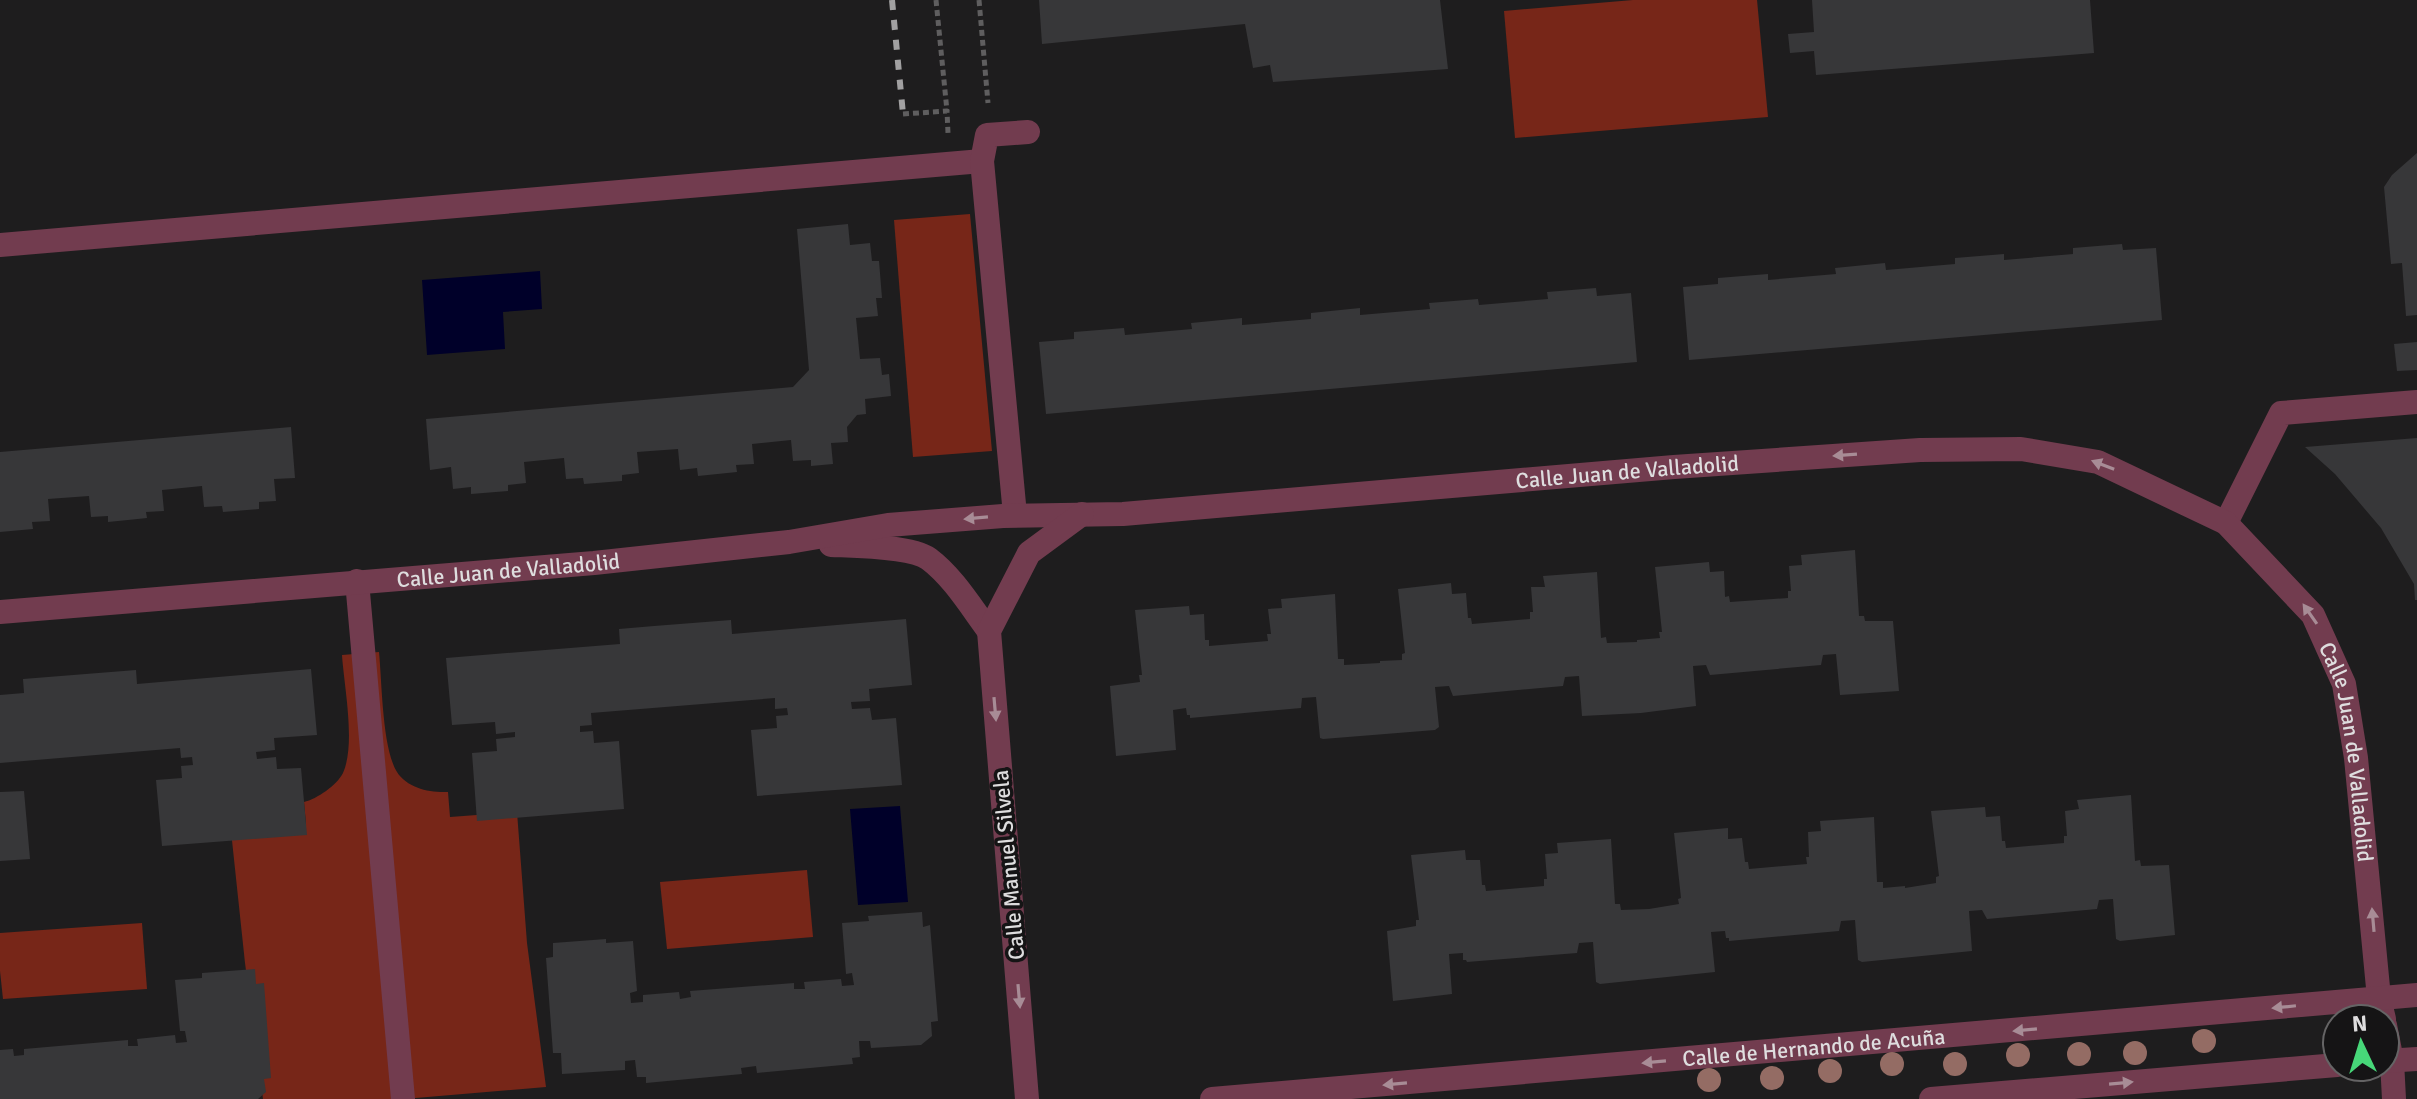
<svg xmlns="http://www.w3.org/2000/svg" width="2417" height="1099" font-family="Signika,sans-serif">
<rect width="100%" height="100%" fill="#1e1d1e"/>
<g fill="#772618">
<polygon points="1633,0 1757,0 1768,117 1515,138 1504,11"/>
<polygon points="970,214 992,451 913,457 894,220"/>
<path d="M 379,652 C 382,681 382,748 397,772 C 407,788 430,793 448,792 L 450,817 L 517,812 L 527,943 L 546,1087 L 404,1099 L 263,1099 L 245,963 L 231,831 L 306,824 L 304,802 C 317,799 337,785 343,773 C 356,744 344,686 342,655 Z"/>
<polygon points="807,870 813,937 667,949 660,882"/>
<polygon points="142,923 147,989 3,999 0,971 0,933"/>
</g>
<g fill="#000029">
<polygon points="540,271 542,309 503,312 505,349 427,355 422,280"/>
<polygon points="900,806 908,902 858,905 850,809"/>
</g>
<g fill="#373739">
<polygon points="1039,0 1440,0 1448,69 1273,82 1270,65 1253,68 1245,24 1042,44"/>
<polygon points="1812,0 2090,0 2094,53 1816,75 1814,51 1790,53 1788,34 1814,32"/>
<polygon points="2417,153 2417,315 2406,316 2402,263 2391,264 2384,187 2392,175"/>
<polygon points="848,224 850,245 870,243 872,261 879,261 882,298 876,298 878,316 856,318 860,359 880,358 882,375 889,374 891,396 865,399 866,414 857,415 847,427 848,442 831,443 833,464 811,466 811,460 793,461 791,440 752,444 754,464 736,465 737,472 698,476 697,468 680,470 678,449 637,452 639,473 622,475 622,481 584,484 583,478 566,479 564,458 524,462 526,483 508,485 508,491 471,494 471,487 453,489 451,467 430,470 426,419 793,387 809,370 797,229"/>
<polygon points="2122,244 2123,250 2156,248 2162,320 1689,360 1683,287 1718,284 1718,278 1768,274 1768,280 1836,274 1835,268 1885,263 1886,270 1955,264 1955,258 2004,254 2004,260 2073,254 2073,248"/>
<polygon points="1596,288 1597,296 1631,293 1637,362 1046,414 1039,342 1074,339 1074,332 1124,328 1125,335 1192,329 1191,323 1242,318 1242,325 1311,319 1311,313 1360,308 1360,315 1430,309 1429,303 1478,299 1479,305 1548,299 1547,292"/>
<polygon points="2417,342 2417,370 2397,371 2394,344"/>
<polygon points="291,427 295,478 274,479 276,501 259,502 259,509 223,512 222,506 204,507 202,486 162,490 164,511 146,512 147,518 128,520 108,522 108,516 91,517 89,496 48,499 50,521 32,522 33,529 0,532 0,452"/>
<polygon points="2417,438 2417,600 2415,600 2414,584 2381,528 2335,474 2305,447"/>
<polygon points="1855,550 1859,616 1864,616 1865,621 1893,621 1899,691 1840,695 1836,654 1823,655 1821,665 1710,675 1706,665 1693,666 1696,706 1641,713 1582,716 1579,676 1565,677 1563,686 1453,696 1449,686 1435,687 1439,727 1435,730 1323,739 1320,738 1316,697 1302,698 1301,708 1190,718 1190,715 1187,715 1186,708 1173,710 1176,750 1116,756 1110,686 1140,682 1139,675 1142,675 1135,610 1189,606 1190,615 1204,614 1205,640 1209,640 1209,646 1268,641 1267,634 1271,634 1268,609 1282,608 1281,599 1335,594 1338,659 1344,659 1344,665 1380,663 1380,661 1402,660 1402,654 1405,653 1398,589 1451,583 1452,594 1466,593 1468,618 1471,618 1472,624 1530,619 1530,612 1533,612 1531,587 1545,587 1543,576 1597,572 1601,638 1606,637 1607,643 1637,642 1637,640 1660,638 1659,632 1662,632 1655,567 1709,562 1710,572 1724,571 1725,597 1729,596 1730,602 1788,598 1788,591 1791,591 1789,566 1802,565 1801,555"/>
<polygon points="906,619 912,685 869,689 870,701 851,702 852,709 870,708 872,720 896,718 902,785 757,796 751,730 777,728 776,716 788,715 787,708 775,709 775,698 591,713 592,725 580,726 580,732 593,731 594,743 619,741 624,809 477,821 472,753 497,751 496,739 515,737 515,732 496,734 495,722 452,725 446,658 620,644 619,629 654,626 731,620 732,634"/>
<polygon points="311,669 317,735 274,738 275,750 256,752 257,759 276,757 277,769 301,768 307,835 162,846 156,780 182,778 181,766 193,765 192,757 181,758 180,748 0,763 0,695 24,693 23,679 136,670 137,684"/>
<polygon points="24,791 30,859 0,861 0,792"/>
<polygon points="2131,795 2135,861 2140,860 2141,866 2169,865 2175,935 2120,941 2116,939 2113,899 2099,900 2097,909 1987,919 1982,910 1969,911 1972,951 1862,962 1858,960 1855,920 1841,921 1839,931 1729,941 1729,938 1726,938 1725,931 1711,932 1715,972 1600,984 1596,982 1593,942 1579,943 1577,953 1467,962 1466,960 1463,960 1463,953 1449,954 1452,994 1393,1001 1387,931 1416,926 1416,920 1419,920 1411,855 1465,850 1466,860 1480,860 1482,885 1485,885 1486,891 1544,886 1544,879 1547,879 1545,854 1558,853 1557,843 1611,839 1615,904 1620,904 1621,910 1649,909 1679,904 1678,899 1681,898 1674,833 1728,828 1728,839 1742,838 1745,862 1748,862 1749,869 1807,864 1806,857 1809,857 1808,832 1821,831 1820,821 1874,817 1877,882 1883,882 1883,888 1905,886 1905,888 1936,883 1936,877 1939,876 1931,811 1985,807 1986,817 2000,816 2002,841 2005,841 2006,848 2064,843 2064,836 2067,836 2065,811 2079,809 2077,800"/>
<polygon points="922,912 923,927 930,925 938,1021 931,1022 932,1036 921,1045 871,1048 870,1041 859,1041 860,1057 852,1058 853,1064 757,1073 756,1066 741,1068 742,1074 646,1083 646,1077 637,1077 635,1060 625,1061 625,1070 562,1074 561,1053 553,1053 546,958 553,957 553,943 606,939 606,943 633,941 637,991 630,993 631,1003 643,1002 643,995 679,992 680,999 691,997 690,991 794,983 794,989 805,989 804,982 841,979 842,986 854,985 852,973 846,974 842,923 869,921 868,916"/>
<polygon points="255,969 256,984 264,983 271,1078 264,1079 266,1092 258,1099 0,1099 0,1050 13,1049 14,1056 24,1055 24,1049 128,1040 128,1046 138,1046 137,1039 175,1035 176,1043 187,1042 185,1031 180,1031 175,980 202,978 202,973"/>
</g>
<g fill="none" stroke-linecap="round" stroke-linejoin="round">
<g stroke="#5f5e5f" stroke-width="5" stroke-dasharray="6 4" stroke-linecap="butt">
<polyline points="936,0 947,111"/>
<polyline points="979,0 988,103"/>
<polyline points="903,114 947,111 948,133"/>
</g>
<g stroke="#723c4f" stroke-width="24">
<polyline points="0,245 982,161"/>
<polyline points="1015,515 982,161 987,135 1028,132"/>
<polyline points="2226,523 2281,413 2417,402"/>
<path d="M 831,545 C 853,546 911,546 929,559 C 953,577 971,607 989,631"/>
<polyline points="357,581 403,1099"/>
<path id="s1" d="M 0,612 L 594,563 L 789,542 L 888,525 L 1003,516 L 1123,514 L 1674,467 L 1920,450 L 2021,449 L 2098,462 L 2226,523 L 2313,615 L 2344,684 L 2356,758 L 2379,998 L 2384,1019"/>
<polyline points="2385,1025 2392,1061 2394,1099"/>
<polyline points="2385,1061 2417,1059"/>
<polyline points="1027,1099 989,631 1029,553 1082,514"/>
<path id="s2" d="M 1212,1099 L 2417,995"/>
<polyline points="1931,1099 2337,1065"/>
</g>
<polyline stroke="#a1a0a1" stroke-width="6" stroke-dasharray="10 10" stroke-linecap="butt" points="892,0 903,114"/>
</g>
<g fill="#946c64">
<circle cx="2204" cy="1041" r="12"/>
<circle cx="2135" cy="1053" r="12"/>
<circle cx="2079" cy="1054" r="12"/>
<circle cx="2018" cy="1055" r="12"/>
<circle cx="1892" cy="1064" r="12"/>
<circle cx="1955" cy="1064" r="12"/>
<circle cx="1830" cy="1071" r="12"/>
<circle cx="1772" cy="1078" r="12"/>
<circle cx="1709" cy="1080" r="12"/>
</g>
<defs><path id="oneway-solid" d="M-6-.8H1V-3.2L6.5 0L1 3.2V.8H-6Z" transform="scale(2)"/></defs>
<g fill="#a88c96">
<use href="#oneway-solid" transform="translate(1845 455) rotate(176)"/>
<use href="#oneway-solid" transform="translate(2103 465) rotate(-159)"/>
<use href="#oneway-solid" transform="translate(976 518) rotate(175)"/>
<use href="#oneway-solid" transform="translate(2310 614) rotate(-125)"/>
<use href="#oneway-solid" transform="translate(995 709) rotate(85)"/>
<use href="#oneway-solid" transform="translate(2373 920) rotate(-95)"/>
<use href="#oneway-solid" transform="translate(1019 996) rotate(85)"/>
<use href="#oneway-solid" transform="translate(2284 1007) rotate(174)"/>
<use href="#oneway-solid" transform="translate(2025 1030) rotate(175)"/>
<use href="#oneway-solid" transform="translate(1654 1062) rotate(175)"/>
<use href="#oneway-solid" transform="translate(2121 1083) rotate(-5)"/>
<use href="#oneway-solid" transform="translate(1395 1084) rotate(175)"/>
</g>
<g text-anchor="middle" stroke-width="7" stroke-linejoin="round" paint-order="stroke">
<g font-size="22" fill="#deddde" stroke="#151415">
<text dy="8" stroke="none"><textPath href="#s1" startOffset="1634">Calle Juan de Valladolid</textPath></text>
<text dy="8" stroke="none"><textPath href="#s1" startOffset="510">Calle Juan de Valladolid</textPath></text>
<text dy="8" stroke="none"><textPath href="#s1" startOffset="2518">Calle Juan de Valladolid</textPath></text>
<text transform="translate(1008 865) rotate(-95)" y="8">Calle Manuel Silvela</text>
<text dy="8" stroke="none"><textPath href="#s2" startOffset="604">Calle de Hernando de Acuña</textPath></text>
</g>
</g>
<g transform="translate(2361 1043) rotate(356)"><circle r="38" fill="#151415" stroke="#656465" stroke-width="2"/>
<path d="M0-6L14 30L0 20L-14 30Z" fill="#47d779"/>
<text y="-12" font-size="22" font-weight="bold" text-anchor="middle" fill="#deddde">N</text>
</g>
</svg>
